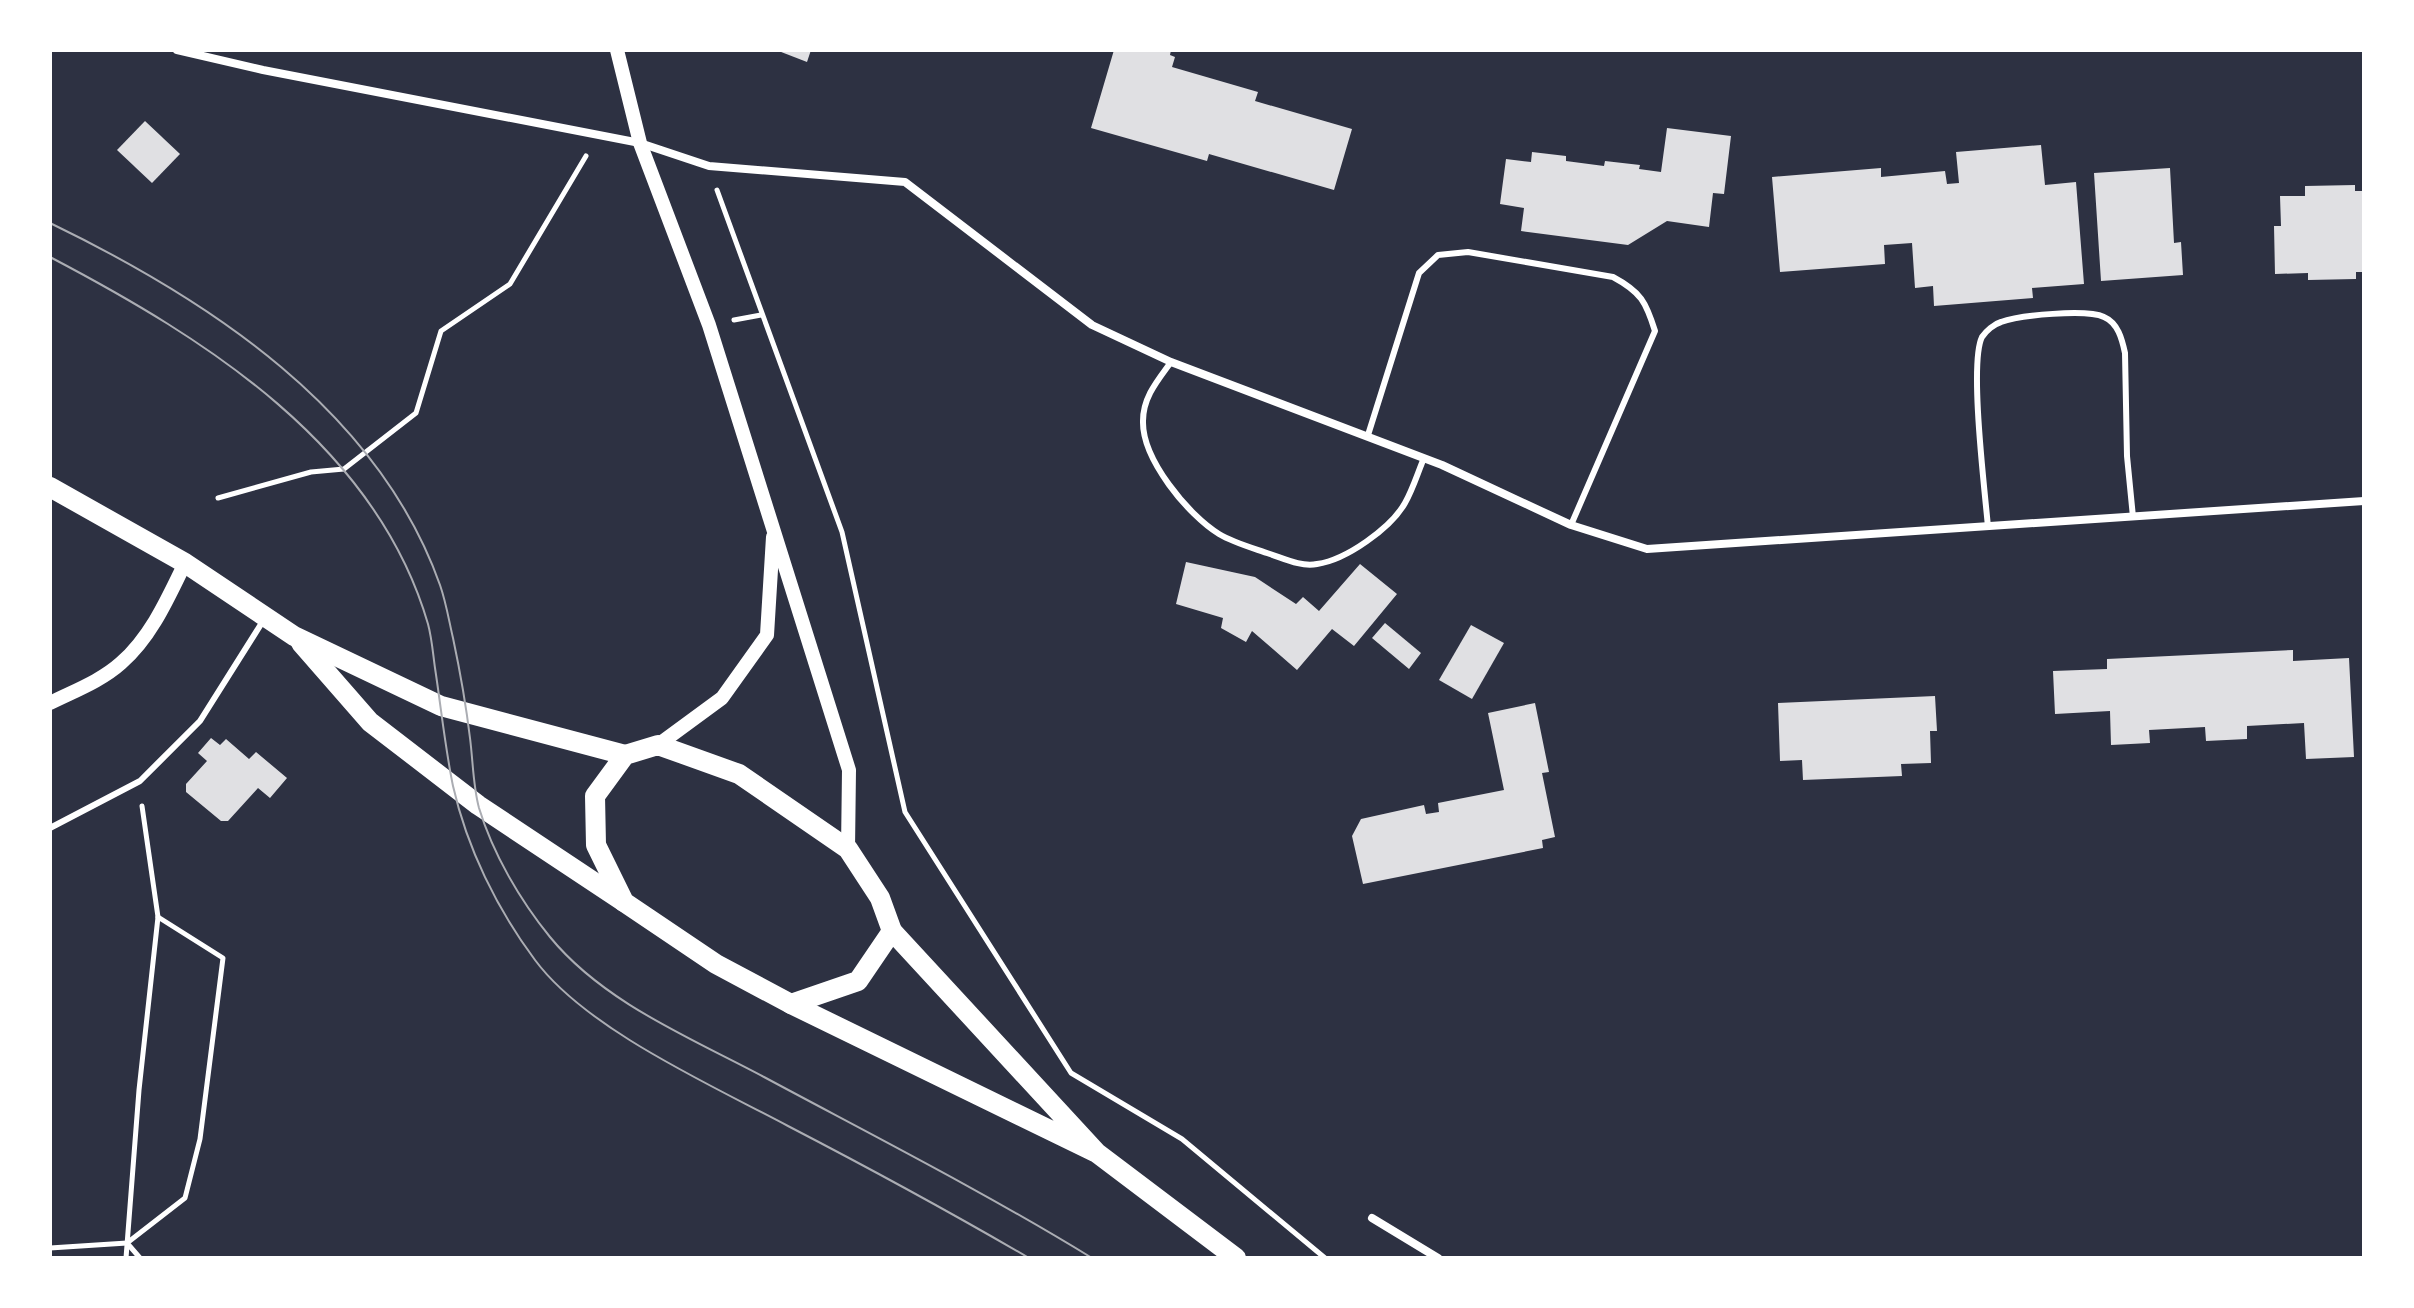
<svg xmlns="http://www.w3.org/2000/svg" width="2414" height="1308" font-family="'Noto Sans',sans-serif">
<rect width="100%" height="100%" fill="#2d3142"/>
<g fill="#e0e0e3">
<polygon points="776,50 811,50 807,62"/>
<polygon points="1114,50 1171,50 1170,55 1175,57 1172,67 1258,92 1255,101 1352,129 1334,190 1209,154 1207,161 1091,128"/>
<polygon points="145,121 180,154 152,183 117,150"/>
<polygon points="1667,128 1731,136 1724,194 1713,193 1709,227 1667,221 1628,245 1521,231 1524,208 1500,204 1506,159 1531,162 1532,152 1566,156 1566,161 1604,166 1605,161 1640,165 1639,169 1661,172"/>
<polygon points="2041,145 2045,185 2076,182 2084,284 2032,288 2033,298 1934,306 1933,286 1915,288 1912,243 1884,245 1885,264 1780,272 1772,177 1881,168 1881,177 1945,171 1947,184 1959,183 1956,152"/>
<polygon points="2170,168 2174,243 2181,242 2183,275 2101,281 2094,173"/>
<polygon points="2355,185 2355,191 2364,191 2364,272 2356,272 2356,279 2308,280 2308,273 2275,274 2274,226 2281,226 2280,196 2305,196 2305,186"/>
<polygon points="1186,562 1255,577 1296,604 1303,597 1319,611 1360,564 1397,594 1354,646 1332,629 1297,670 1252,631 1246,642 1221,628 1223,618 1176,604"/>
<polygon points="1385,623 1421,653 1409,669 1372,638"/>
<polygon points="1471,625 1504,643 1472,699 1439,680"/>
<polygon points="2293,650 2293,661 2349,658 2354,757 2306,759 2304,723 2247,726 2247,739 2206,741 2205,727 2149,730 2150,743 2111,745 2110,711 2055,714 2053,671 2107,669 2107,659"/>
<polygon points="1935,696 1937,731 1930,731 1931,763 1901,764 1902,776 1803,780 1802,760 1780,761 1778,703"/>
<polygon points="1535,703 1549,772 1542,773 1555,837 1542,840 1543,848 1363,884 1352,836 1361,819 1424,805 1426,814 1439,812 1438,803 1504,790 1488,713"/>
<polygon points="211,738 220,745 226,739 249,759 256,752 287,778 270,798 258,788 228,821 221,821 186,792 186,784 207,761 198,753"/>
</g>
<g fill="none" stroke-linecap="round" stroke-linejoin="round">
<g stroke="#fff" stroke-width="5">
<polyline points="717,190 842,532 905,812 1071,1073 1182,1139 1325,1258"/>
<polyline points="734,320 761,315"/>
<polyline points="218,498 311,472 344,469 416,413 441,331 510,284 586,156"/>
<polyline points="50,1248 127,1243"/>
<polyline points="126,1258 139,1090 158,917 142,806"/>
<polyline points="140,1258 127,1243 185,1198 200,1139 223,958 158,917"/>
</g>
<g stroke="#fff" stroke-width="6">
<path d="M 1171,362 C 1158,380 1143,397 1143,421 C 1142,459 1188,515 1219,534 C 1234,543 1253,548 1270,554 C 1285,559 1301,567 1317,564 C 1346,560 1391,528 1405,503 C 1413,489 1418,472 1424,458"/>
<path d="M 1368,435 L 1419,273 L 1438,255 L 1468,252 L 1613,277 C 1641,292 1646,302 1655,331 L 1571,525"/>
<path d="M 1988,527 C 1985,492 1969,363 1982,337 C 1986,331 1994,324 2001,322 C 2019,315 2087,309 2104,317 C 2118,323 2122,339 2125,353 L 2127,456 L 2133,517"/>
<polyline points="50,828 140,781 200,721 263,621"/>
</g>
<g stroke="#fff" stroke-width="8">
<polyline points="177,50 263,70 640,143 709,166 905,182 1092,325 1171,362 1442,465 1571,525 1647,549 2364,501"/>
<polyline points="1372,1218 1438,1258"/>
</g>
<g stroke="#fff" stroke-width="14">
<polyline points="617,50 640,143 709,325 849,770 848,849"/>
<path d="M 50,703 C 74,691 101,681 121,663 C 151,637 168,598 185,563"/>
<polyline points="658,745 722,698 767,635 773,537"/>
</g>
<g stroke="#fff" stroke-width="20">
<polyline points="50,487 185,563 294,636 441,706 625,755"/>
<polyline points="301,643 370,722 478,805 624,902"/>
<polyline points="791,1004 858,981 892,931"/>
<polyline points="1097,1153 791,1004 716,964 624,902 596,845 595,796 625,755 658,745 739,774 848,849 880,898 892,931 1097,1153 1236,1258"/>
</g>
<g stroke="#abadb3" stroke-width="2">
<path d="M 50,223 C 209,300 378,410 440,585 C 446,602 449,621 453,638 C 460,671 466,705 470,738 C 473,761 473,786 479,808 C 493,854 520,900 550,937 C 604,1003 691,1038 764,1077 C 874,1136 986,1193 1092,1258"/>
<path d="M 50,257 C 206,339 376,445 428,624 C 432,639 433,654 435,668 C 441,707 445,747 453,786 C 467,848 497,909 535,960 C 586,1029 711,1085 788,1126 C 869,1168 950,1212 1029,1258"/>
</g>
</g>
<rect width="2414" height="1308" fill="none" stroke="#ffffff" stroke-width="104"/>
</svg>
